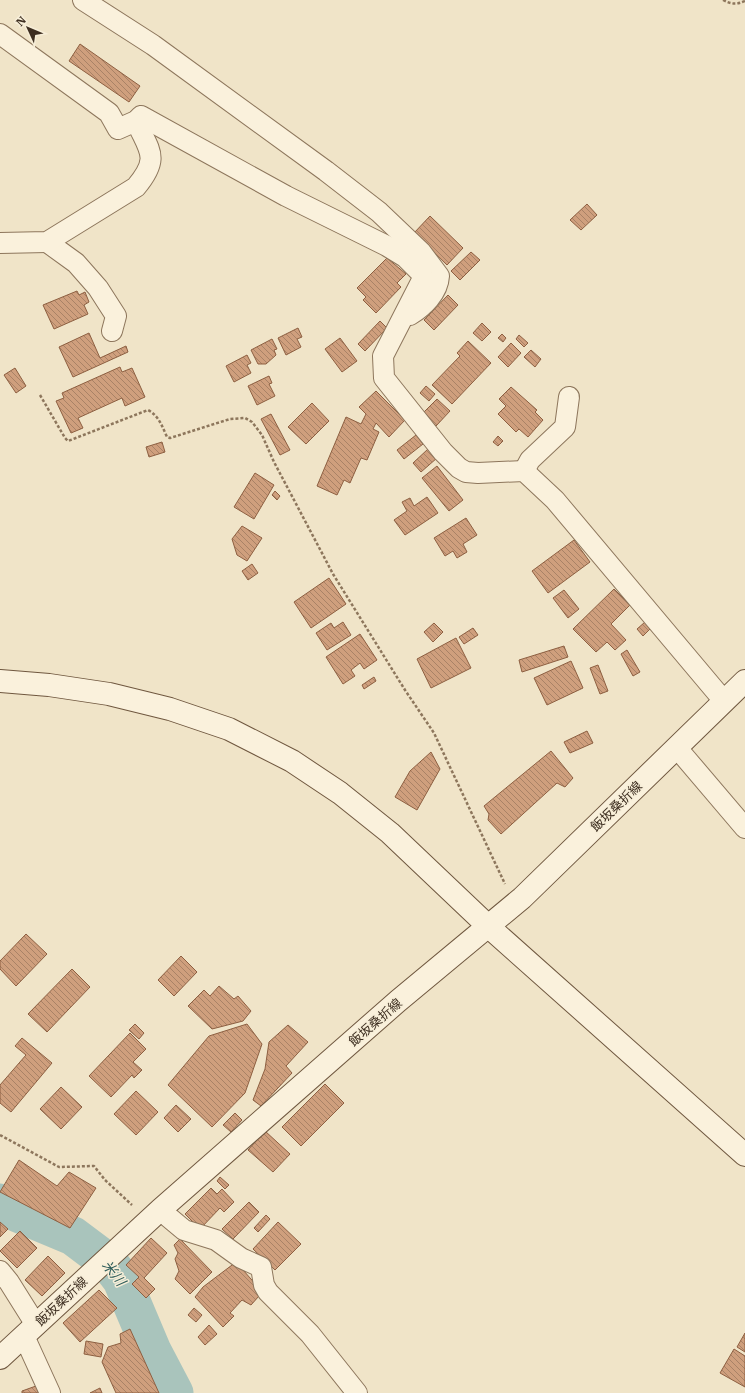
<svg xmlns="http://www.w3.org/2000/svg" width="745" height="1393" font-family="'IBM Plex Serif','Noto Sans JP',serif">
<defs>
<pattern id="building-back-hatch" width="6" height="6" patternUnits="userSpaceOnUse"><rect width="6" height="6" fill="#cf9f7d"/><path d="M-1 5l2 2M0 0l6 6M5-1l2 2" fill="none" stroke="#a98266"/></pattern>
</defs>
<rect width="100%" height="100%" fill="#f0e4c8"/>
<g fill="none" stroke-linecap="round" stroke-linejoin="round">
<polyline stroke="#a9c4bc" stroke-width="39" points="0,1203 18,1213 73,1236 109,1263 122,1280 152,1351 174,1393"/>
</g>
<g fill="url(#building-back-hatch)" stroke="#8d5f41">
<polygon points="80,44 140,86 129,102 69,61"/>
<polygon points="587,204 597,215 581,230 570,220"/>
<polygon points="430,216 463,248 447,265 414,233"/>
<polygon points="471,252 480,260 460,280 451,271"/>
<polygon points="387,258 406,274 397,283 401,287 376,313 363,300 366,297 357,288"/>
<polygon points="77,291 79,295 85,292 89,302 84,305 88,314 54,329 43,305"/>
<polygon points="448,295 458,305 434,330 424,320"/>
<polygon points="380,321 387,328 365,351 358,344"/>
<polygon points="482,323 491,332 482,341 473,333"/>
<polygon points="298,328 302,337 297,339 301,347 286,355 278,338"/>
<polygon points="89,333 100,358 126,346 128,352 73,377 59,347"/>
<polygon points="502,334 506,338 503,342 498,338"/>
<polygon points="519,335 528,343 524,347 516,339"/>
<polygon points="340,338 357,361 342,372 325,349"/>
<polygon points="272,339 277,349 274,350 276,355 266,364 258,364 251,350"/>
<polygon points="468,341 491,363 452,404 432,385 460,356 457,353"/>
<polygon points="511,343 521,353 508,367 498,357"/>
<polygon points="531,350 541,359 535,367 524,357"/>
<polygon points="247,355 251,363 247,365 251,373 234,382 226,366"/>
<polygon points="120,367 122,372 132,368 145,397 125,406 122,398 78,418 83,428 71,433 56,401 64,398 62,393"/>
<polygon points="15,368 26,386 16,393 4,375"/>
<polygon points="269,376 272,383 269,384 275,396 257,405 248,386"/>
<polygon points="426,386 435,394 429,401 420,393"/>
<polygon points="511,387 537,410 535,412 543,420 528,437 519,429 516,432 498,414 506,406 499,399"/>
<polygon points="376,391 405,420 389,437 376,423 373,429 379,432 367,460 361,458 350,483 344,480 337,495 317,486 346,417 361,424 366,414 359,407"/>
<polygon points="437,399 450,411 436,426 423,413"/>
<polygon points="312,403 329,421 306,444 288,427"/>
<polygon points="271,414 290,450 280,455 261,419"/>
<polygon points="416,435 423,444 404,459 397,450"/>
<polygon points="498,436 503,441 498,446 493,442"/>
<polygon points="162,442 165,452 149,457 146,447"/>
<polygon points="428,449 437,458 421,472 413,463"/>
<polygon points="437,466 463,500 449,511 422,478"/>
<polygon points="255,473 274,485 254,519 234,507"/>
<polygon points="275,491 280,496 277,500 272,495"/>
<polygon points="427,497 438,513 405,535 394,520 407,511 402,502 410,498 414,506"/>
<polygon points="466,518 477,535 463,544 467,552 457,558 453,551 445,556 434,538"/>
<polygon points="242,526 262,538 247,561 237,555 232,539"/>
<polygon points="574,540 590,562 548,593 532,571"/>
<polygon points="252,564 258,573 248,580 242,571"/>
<polygon points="329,578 346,604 311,628 294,602"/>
<polygon points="614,589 630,605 611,624 626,640 615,650 607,642 596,652 573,629"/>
<polygon points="564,590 579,609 568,618 553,598"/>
<polygon points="343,622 351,635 327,650 316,633 331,623 334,628"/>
<polygon points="645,622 651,628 643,636 637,629"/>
<polygon points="434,623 443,632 433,642 424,632"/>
<polygon points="473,628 478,635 464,644 459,637"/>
<polygon points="360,634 377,660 364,669 360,663 351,670 355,676 343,684 326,657"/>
<polygon points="456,638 471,668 431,688 417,659"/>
<polygon points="564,646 568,657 522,672 519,660"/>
<polygon points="627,650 640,672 633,676 621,654"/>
<polygon points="571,661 583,688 547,705 534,678"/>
<polygon points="598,665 608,691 600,694 590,668"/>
<polygon points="374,677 376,681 364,689 362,685"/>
<polygon points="587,731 593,743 570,753 564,742"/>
<polygon points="551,751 573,778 565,787 557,783 501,834 488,820 489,814 484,806"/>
<polygon points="431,752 440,769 417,810 395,797 410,771"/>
<polygon points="26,934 47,954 16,986 0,969 0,961"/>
<polygon points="181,956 197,972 174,996 158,980"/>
<polygon points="72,969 90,987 47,1032 28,1014"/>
<polygon points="219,986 234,999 238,996 251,1011 243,1021 212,1029 188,1006 204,990 210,996"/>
<polygon points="135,1024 144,1033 139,1039 129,1030"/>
<polygon points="247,1024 262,1044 245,1093 212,1127 168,1085 209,1036"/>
<polygon points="288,1025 308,1042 286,1066 292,1073 261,1106 253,1100 265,1069 269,1042"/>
<polygon points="130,1033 146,1049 133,1062 142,1070 134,1078 132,1075 111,1097 89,1076"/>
<polygon points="22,1038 52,1063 11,1112 0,1103 0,1085 26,1055 15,1046"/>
<polygon points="325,1084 344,1103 301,1146 282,1127"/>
<polygon points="61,1087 82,1107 61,1129 40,1109"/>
<polygon points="136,1091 158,1112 136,1135 114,1114"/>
<polygon points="176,1105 191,1119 178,1132 164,1118"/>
<polygon points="235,1113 242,1120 231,1132 223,1125"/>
<polygon points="265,1131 290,1154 273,1172 248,1150"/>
<polygon points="19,1160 57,1186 69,1172 96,1188 70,1228 0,1192"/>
<polygon points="220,1177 229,1185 225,1189 217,1181"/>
<polygon points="211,1188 217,1194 222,1189 234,1202 224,1212 220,1208 200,1229 185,1214"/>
<polygon points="249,1202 259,1212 233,1239 222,1229"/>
<polygon points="266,1215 270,1219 258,1232 254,1228"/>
<polygon points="0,1222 8,1229 0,1237"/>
<polygon points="278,1222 301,1244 275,1270 253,1249"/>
<polygon points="20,1231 37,1248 17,1268 0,1251"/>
<polygon points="151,1238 167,1253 144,1278 155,1289 146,1298 132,1284 139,1277 126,1265"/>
<polygon points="180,1239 212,1272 190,1294 175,1279 179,1271 175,1259 178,1253 174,1245"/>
<polygon points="48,1256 65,1273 42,1296 25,1280"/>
<polygon points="236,1262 258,1287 259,1296 251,1305 242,1300 230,1313 234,1316 223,1327 195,1297 203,1287"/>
<polygon points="99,1290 117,1308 80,1342 63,1323"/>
<polygon points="194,1308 202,1315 196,1322 188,1315"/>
<polygon points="209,1325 217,1334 205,1345 198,1337"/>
<polygon points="130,1329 159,1393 116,1393 102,1362 108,1347 121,1343 120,1334"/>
<polygon points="745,1333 745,1352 737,1347"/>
<polygon points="86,1341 103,1344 101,1357 84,1354"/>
<polygon points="734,1349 745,1356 745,1387 720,1373"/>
<polygon points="36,1386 39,1393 22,1393 22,1391"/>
<polygon points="100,1388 102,1393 90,1393"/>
</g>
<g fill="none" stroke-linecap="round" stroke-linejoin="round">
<defs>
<g id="street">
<path d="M 83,0 L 153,45 L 326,171 L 379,212 L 421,252 L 439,276 C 438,293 423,307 410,315"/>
<polyline points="0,34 109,113 118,129 136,121 141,116 286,196 387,246 405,257 422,274 422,280 383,356 384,378 443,452 459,468 466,472 478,473 524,471 555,500 724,701"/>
<polyline points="47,242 76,263 98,288 116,316 112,331"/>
<path d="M 0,243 L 47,242 L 136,187 C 161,157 149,151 136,121"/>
<polyline points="524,471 530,460 565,427 569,397"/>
<polyline points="677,748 745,828"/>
<polyline points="160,1210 184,1230 216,1240 241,1258 261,1267 264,1285 268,1292 310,1334 357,1393"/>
<polyline points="0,1271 9,1282 36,1325"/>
<polyline points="24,1336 50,1393"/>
</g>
<g id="secondary">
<polyline points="0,681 49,685 109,694 170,709 229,729 292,761 340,793 390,833 489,927 745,1155"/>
<polyline points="0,1358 160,1210 398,1001 522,898 745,681"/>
</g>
</defs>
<use href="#street" stroke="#8d765c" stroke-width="22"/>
<use href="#secondary" stroke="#6f573f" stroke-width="24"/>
<g stroke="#8d765c" stroke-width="2.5" stroke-dasharray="3 2" stroke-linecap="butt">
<path d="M 723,0 C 731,4 736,5 745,1"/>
<path d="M 40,395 L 65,438 L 68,441 L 148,410 C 159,416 162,426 167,437 L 170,438 L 230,419 L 245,418 L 252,422 L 262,435 L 274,462 L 333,574 L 405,690 L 434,733 L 505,884"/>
<polyline points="0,1135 59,1167 94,1166 105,1180 132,1205"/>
</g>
<use href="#street" stroke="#faf1dc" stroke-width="20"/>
<use href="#secondary" stroke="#faf1dc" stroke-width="22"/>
</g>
<g text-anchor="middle" stroke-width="3" stroke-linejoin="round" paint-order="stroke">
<g font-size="13" fill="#3d2e20" stroke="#f7eed8">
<text transform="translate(616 806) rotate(-44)" y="5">飯坂桑折線</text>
<text transform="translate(375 1022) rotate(-41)" y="5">飯坂桑折線</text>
<text transform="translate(61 1301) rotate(-43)" y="5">飯坂桑折線</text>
</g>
<g font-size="14" font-style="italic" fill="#2f5d5a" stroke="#f7eed8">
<text transform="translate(114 1273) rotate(52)" y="5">米川</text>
</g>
</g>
<g transform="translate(28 28) rotate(314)" stroke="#f7eed8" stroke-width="3" paint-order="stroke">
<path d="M0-3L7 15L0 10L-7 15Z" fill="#3d2e20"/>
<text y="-6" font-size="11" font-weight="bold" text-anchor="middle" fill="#3d2e20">N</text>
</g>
</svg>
